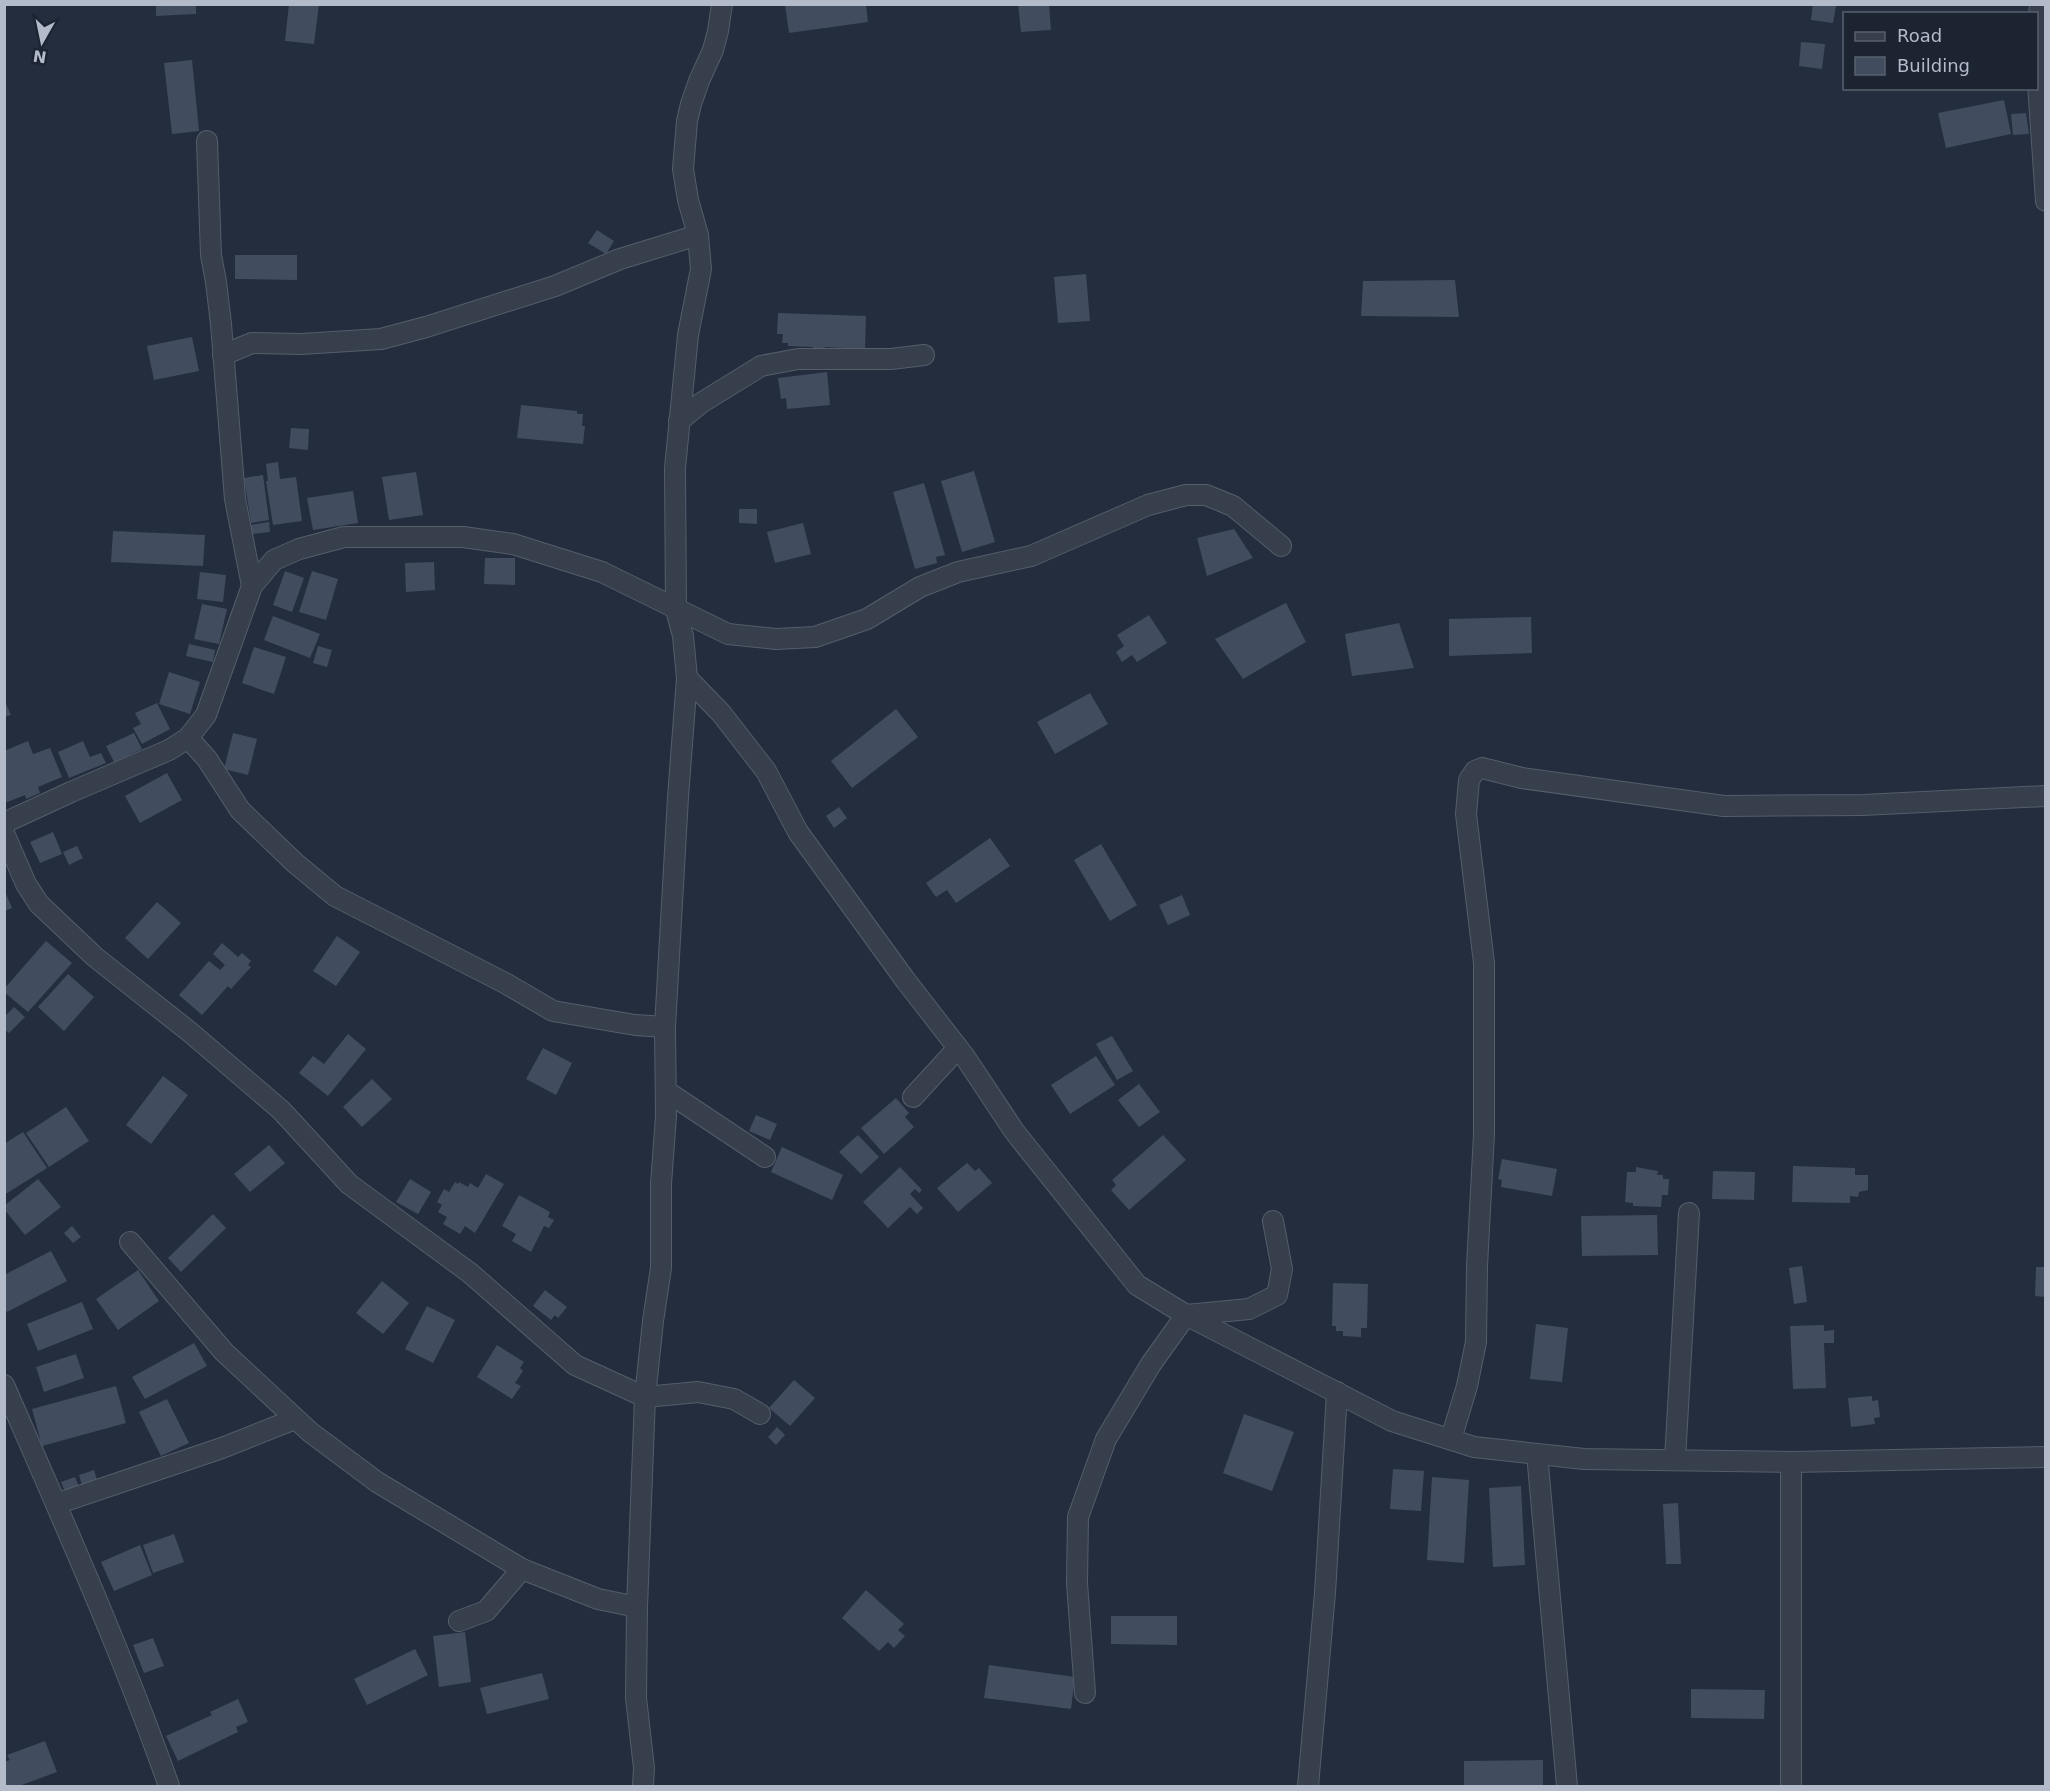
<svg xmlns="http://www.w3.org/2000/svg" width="2050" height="1791" font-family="'DejaVu Sans',sans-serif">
<rect width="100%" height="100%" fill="#232d3d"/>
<g fill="#424c5f">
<polygon points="289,4 319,4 314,44 285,41"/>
<polygon points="1018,4 1049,4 1051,30 1021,32"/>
<polygon points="1813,4 1836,6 1833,23 1811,20"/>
<polygon points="156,5 196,5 196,14 156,16"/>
<polygon points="785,5 866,5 868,22 789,33"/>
<polygon points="1801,42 1825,44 1822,69 1799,66"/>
<polygon points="192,60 199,131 172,134 164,63"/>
<polygon points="2004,100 2011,134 1946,148 1938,113"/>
<polygon points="2026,113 2029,134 2013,135 2011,114"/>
<polygon points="597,230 614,241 606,254 588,243"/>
<polygon points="235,255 297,255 297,280 235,279"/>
<polygon points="1086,274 1090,321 1058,323 1054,277"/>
<polygon points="1455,280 1459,317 1361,316 1363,281"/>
<polygon points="778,313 866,316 865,349 825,347 824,351 813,351 813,347 788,346 788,343 782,343 783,334 777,334"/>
<polygon points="192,337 199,371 154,380 147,346"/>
<polygon points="827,372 830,405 787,409 786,398 781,399 778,378"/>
<polygon points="521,405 577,411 577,414 583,414 582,426 585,426 583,444 517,438"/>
<polygon points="291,428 309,429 308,450 289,448"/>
<polygon points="278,462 280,479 296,477 302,521 273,525 266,481 268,481 266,464"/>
<polygon points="974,471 995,542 962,552 941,481"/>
<polygon points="416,472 423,515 389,520 382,477"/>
<polygon points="263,475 269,520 251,523 244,478"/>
<polygon points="924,483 945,555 936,557 937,563 915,569 893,492"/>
<polygon points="353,491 358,523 313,530 307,498"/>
<polygon points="739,509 757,509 757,524 739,523"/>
<polygon points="269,522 270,532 252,534 250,525"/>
<polygon points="803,523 811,554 775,563 767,532"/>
<polygon points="1234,529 1253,558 1207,576 1197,538"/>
<polygon points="113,531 205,535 203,566 111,562"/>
<polygon points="485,558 515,558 515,585 484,584"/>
<polygon points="434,562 435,590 406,592 405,563"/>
<polygon points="285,571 304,578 292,612 273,605"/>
<polygon points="312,571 338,579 326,620 299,612"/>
<polygon points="200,572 226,575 223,602 197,599"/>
<polygon points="1286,603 1306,642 1243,679 1215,639"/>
<polygon points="202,604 227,609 219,644 194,639"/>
<polygon points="1149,615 1167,643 1137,662 1132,655 1122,662 1116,652 1124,646 1117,635"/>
<polygon points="273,616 320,634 310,658 264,640"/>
<polygon points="1531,617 1532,653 1449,656 1449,619"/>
<polygon points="1399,623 1414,668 1352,676 1345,634"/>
<polygon points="189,644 215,650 213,662 186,656"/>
<polygon points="318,646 332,650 327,667 313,663"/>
<polygon points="254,647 286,657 274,694 242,683"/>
<polygon points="169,672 200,682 190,714 159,704"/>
<polygon points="1090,693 1108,724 1055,754 1037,722"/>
<polygon points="4,699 11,715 4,717"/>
<polygon points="157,703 170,729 142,744 133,728 141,724 135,713"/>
<polygon points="896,709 918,737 852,788 831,761"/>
<polygon points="134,733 142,749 114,762 106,746"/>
<polygon points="233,733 257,739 248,775 224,769"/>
<polygon points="28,741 33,754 50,748 62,777 38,787 40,793 26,799 25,795 5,803 4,751"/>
<polygon points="83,741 90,757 101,753 106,763 69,778 58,752"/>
<polygon points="167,773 182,800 140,823 125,796"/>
<polygon points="839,807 847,818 834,828 826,816"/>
<polygon points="53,832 62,854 40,863 30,842"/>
<polygon points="990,838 1010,866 956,903 947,890 936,897 926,883"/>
<polygon points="1101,844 1137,905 1110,921 1074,860"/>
<polygon points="77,846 83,858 69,865 63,852"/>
<polygon points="4,889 12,908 4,911"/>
<polygon points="1182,895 1190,915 1168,925 1159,905"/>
<polygon points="157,902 181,923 148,959 125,938"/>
<polygon points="337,936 360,952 336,986 313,971"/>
<polygon points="46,941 72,963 28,1012 4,992 4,989"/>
<polygon points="222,943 238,957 242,953 251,961 248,965 251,967 231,989 228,986 202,1015 179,995 209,961 220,970 225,965 213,954"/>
<polygon points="68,974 94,997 64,1031 38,1007"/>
<polygon points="14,1007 25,1017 9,1033 4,1029 4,1017"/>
<polygon points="348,1034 366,1049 328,1096 299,1073 313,1056 324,1064"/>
<polygon points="1112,1036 1133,1071 1117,1080 1096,1044"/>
<polygon points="543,1048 572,1063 556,1095 526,1079"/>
<polygon points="1096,1056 1115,1085 1070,1114 1051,1085"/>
<polygon points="163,1076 188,1095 151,1144 126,1125"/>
<polygon points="372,1079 392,1099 362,1127 343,1107"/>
<polygon points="1139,1084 1160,1112 1139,1127 1118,1100"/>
<polygon points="896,1098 909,1113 905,1117 914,1127 884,1154 861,1128"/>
<polygon points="66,1107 89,1141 49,1167 26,1133"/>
<polygon points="756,1115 777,1124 770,1140 749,1131"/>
<polygon points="23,1132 47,1168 4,1195 4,1144"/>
<polygon points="858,1135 879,1157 861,1174 839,1152"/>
<polygon points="1163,1135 1186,1160 1129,1210 1111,1190 1116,1185 1112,1180"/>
<polygon points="269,1145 285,1163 250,1192 234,1174"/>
<polygon points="782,1147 843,1175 832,1200 771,1172"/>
<polygon points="1502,1159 1557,1169 1552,1196 1501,1187 1502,1180 1498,1179"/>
<polygon points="967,1163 975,1171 979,1168 992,1183 958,1212 937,1188"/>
<polygon points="1793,1166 1855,1168 1855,1175 1868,1175 1868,1190 1859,1192 1858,1197 1850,1196 1850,1203 1792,1202"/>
<polygon points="900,1167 922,1190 919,1193 915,1189 910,1194 923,1208 917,1214 910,1207 888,1228 863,1202"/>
<polygon points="1636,1167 1658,1171 1657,1175 1663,1175 1663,1179 1669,1179 1668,1195 1662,1195 1661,1207 1633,1206 1633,1203 1625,1202 1627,1172 1636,1172"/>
<polygon points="1713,1171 1755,1172 1754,1200 1712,1199"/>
<polygon points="486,1174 504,1184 475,1233 465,1226 460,1234 443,1224 447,1217 438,1212 442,1205 437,1202 444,1189 449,1192 455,1182 458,1184 459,1182 468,1187 470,1183 478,1188"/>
<polygon points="38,1179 61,1207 25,1235 4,1209 4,1206"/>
<polygon points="410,1179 431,1192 418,1214 396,1202"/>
<polygon points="519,1195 550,1212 548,1217 554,1220 549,1228 544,1226 531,1252 512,1241 516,1234 502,1226"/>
<polygon points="213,1214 226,1228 181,1272 168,1258"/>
<polygon points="1657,1215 1658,1255 1582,1256 1581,1216"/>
<polygon points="72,1226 81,1237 73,1243 64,1233"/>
<polygon points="51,1251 67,1281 7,1312 4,1307 4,1275"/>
<polygon points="1802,1266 1807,1302 1794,1304 1789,1268"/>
<polygon points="2036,1267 2046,1267 2046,1297 2035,1296"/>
<polygon points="138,1270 159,1301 118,1330 96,1299"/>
<polygon points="382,1281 409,1303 383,1334 356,1313"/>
<polygon points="1333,1283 1368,1284 1367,1328 1361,1328 1361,1337 1343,1336 1343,1331 1336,1331 1336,1326 1332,1326"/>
<polygon points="545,1290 567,1307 558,1318 555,1315 551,1320 533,1306"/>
<polygon points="82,1302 93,1329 38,1351 27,1324"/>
<polygon points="427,1306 455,1320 433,1363 405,1349"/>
<polygon points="1536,1324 1568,1328 1562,1382 1530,1379"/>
<polygon points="1824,1325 1824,1331 1834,1330 1834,1343 1824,1343 1826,1388 1793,1389 1790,1326"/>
<polygon points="194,1343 207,1366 145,1399 132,1377"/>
<polygon points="497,1345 524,1362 520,1368 523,1371 515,1383 521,1386 512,1399 477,1377"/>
<polygon points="76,1354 84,1378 44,1392 36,1367"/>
<polygon points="794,1380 815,1398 790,1426 769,1408"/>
<polygon points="116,1386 126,1423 42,1446 32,1409"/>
<polygon points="1872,1396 1872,1401 1878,1400 1880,1417 1874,1418 1875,1424 1851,1427 1848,1398"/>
<polygon points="167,1399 189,1443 161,1456 139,1412"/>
<polygon points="1244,1414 1294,1432 1272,1491 1223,1473"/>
<polygon points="777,1427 785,1435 776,1445 768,1437"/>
<polygon points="1393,1469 1424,1471 1421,1511 1390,1509"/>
<polygon points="94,1470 97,1480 82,1485 79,1475"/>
<polygon points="75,1477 79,1487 65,1492 61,1482"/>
<polygon points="1432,1477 1469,1480 1464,1563 1427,1560"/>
<polygon points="1521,1486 1525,1565 1493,1567 1489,1488"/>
<polygon points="1678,1503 1681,1564 1666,1564 1663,1504"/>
<polygon points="174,1534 184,1562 153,1573 143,1545"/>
<polygon points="140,1545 152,1575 114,1591 101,1562"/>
<polygon points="866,1590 904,1624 898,1630 905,1636 894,1648 888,1642 879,1651 842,1618"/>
<polygon points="1111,1616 1177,1616 1177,1645 1111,1644"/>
<polygon points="465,1632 471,1682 439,1687 433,1636"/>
<polygon points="153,1638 164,1666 144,1673 133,1645"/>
<polygon points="415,1649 428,1675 367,1705 354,1679"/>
<polygon points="989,1665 1075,1677 1071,1709 984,1698"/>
<polygon points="542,1673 549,1699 487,1714 480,1688"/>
<polygon points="1691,1689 1765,1690 1764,1719 1691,1718"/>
<polygon points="238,1699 248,1722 236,1727 238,1732 178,1761 166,1736 212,1715 210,1712"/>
<polygon points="45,1741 57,1772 19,1786 4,1786 4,1762 10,1760 7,1755"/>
<polygon points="1543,1760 1543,1786 1464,1786 1464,1761"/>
</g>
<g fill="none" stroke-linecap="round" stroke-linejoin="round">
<defs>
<g id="minor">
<polyline points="2036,54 2040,4"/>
<polyline points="2036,55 2046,201"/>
<polyline points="207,141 211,255 216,282 221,324 235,499 252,586"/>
<polyline points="223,355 252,343 301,344 381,339 426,327 555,286 620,259 698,235"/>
<polyline points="679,421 701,403 761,366 798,359 891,359 924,355"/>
<polyline points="687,678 721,713 766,771 798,832 906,981 965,1057 1014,1131 1137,1285 1186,1315 1392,1421 1474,1447 1584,1459 1791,1462 2046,1457"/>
<polyline points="188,738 207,759 240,810 295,863 335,896 505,983 553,1011 635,1025 665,1027"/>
<polyline points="4,823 71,792 169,750 188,738 206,715 252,586 274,560 299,549 344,537 463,537 513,544 602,572 728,634 776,639 815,637 867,619 920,587 958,572 1031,556 1148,505 1186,495 1206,495 1233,506 1281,546"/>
<polyline points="4,833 26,884 39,904 95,957 191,1033 281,1110 349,1184 470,1273 575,1365 645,1397 698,1392 734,1399 760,1414"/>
<polyline points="666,1091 765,1157"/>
<polyline points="913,1097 958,1048"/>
<polyline points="130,1242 224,1352 310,1432 377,1482 522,1569 598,1599 637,1607"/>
<path d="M 4,1385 C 62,1518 121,1650 169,1786"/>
<polyline points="1451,1439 1467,1386 1476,1342 1477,1266 1484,1134 1484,963 1466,814 1469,780 1475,771 1482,768 1522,778 1724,806 1863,805 2046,796"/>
<polyline points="1537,1454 1567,1786"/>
<polyline points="1675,1460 1689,1213"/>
<polyline points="1791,1462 1791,1786"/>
<polyline points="56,1504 222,1448 295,1419"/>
<polyline points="459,1621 486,1611 522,1569"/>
<polyline points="1085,1693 1077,1583 1078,1517 1106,1439 1151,1364 1186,1315 1249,1309 1277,1295 1282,1269 1273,1221"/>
<polyline points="643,1786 644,1768 636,1698 637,1607 645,1397 653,1321 661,1268 661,1184 666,1116 665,1027 678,797 687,678 683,636 676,610 675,468 688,335 701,269 698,235 688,200 683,169 687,121 691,104 699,81 713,50 718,31 722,4"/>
<polyline points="1308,1786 1325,1593 1337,1392"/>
</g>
</defs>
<use href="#minor" stroke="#555d6b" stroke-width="22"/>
<use href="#minor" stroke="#373f4d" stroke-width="20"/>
</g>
<rect width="2050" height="1791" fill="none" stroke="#b3bac9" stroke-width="12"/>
<rect x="1843" y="12" width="195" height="78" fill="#1c2432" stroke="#58606e" stroke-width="1.5"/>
<rect x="1855" y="32" width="30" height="9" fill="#373f4d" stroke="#58606e" stroke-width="1.5"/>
<text x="1897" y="42" font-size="18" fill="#b3bac9">Road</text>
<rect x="1855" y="57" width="30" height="18" fill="#424c5f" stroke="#58606e" stroke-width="1.5"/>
<text x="1897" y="72" font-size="18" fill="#b3bac9">Building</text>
<g transform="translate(42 42) rotate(189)" stroke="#1c2432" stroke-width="4.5" paint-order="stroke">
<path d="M0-4.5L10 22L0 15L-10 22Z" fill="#b3bac9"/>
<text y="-9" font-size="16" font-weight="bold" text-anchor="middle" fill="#b3bac9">N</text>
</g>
</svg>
